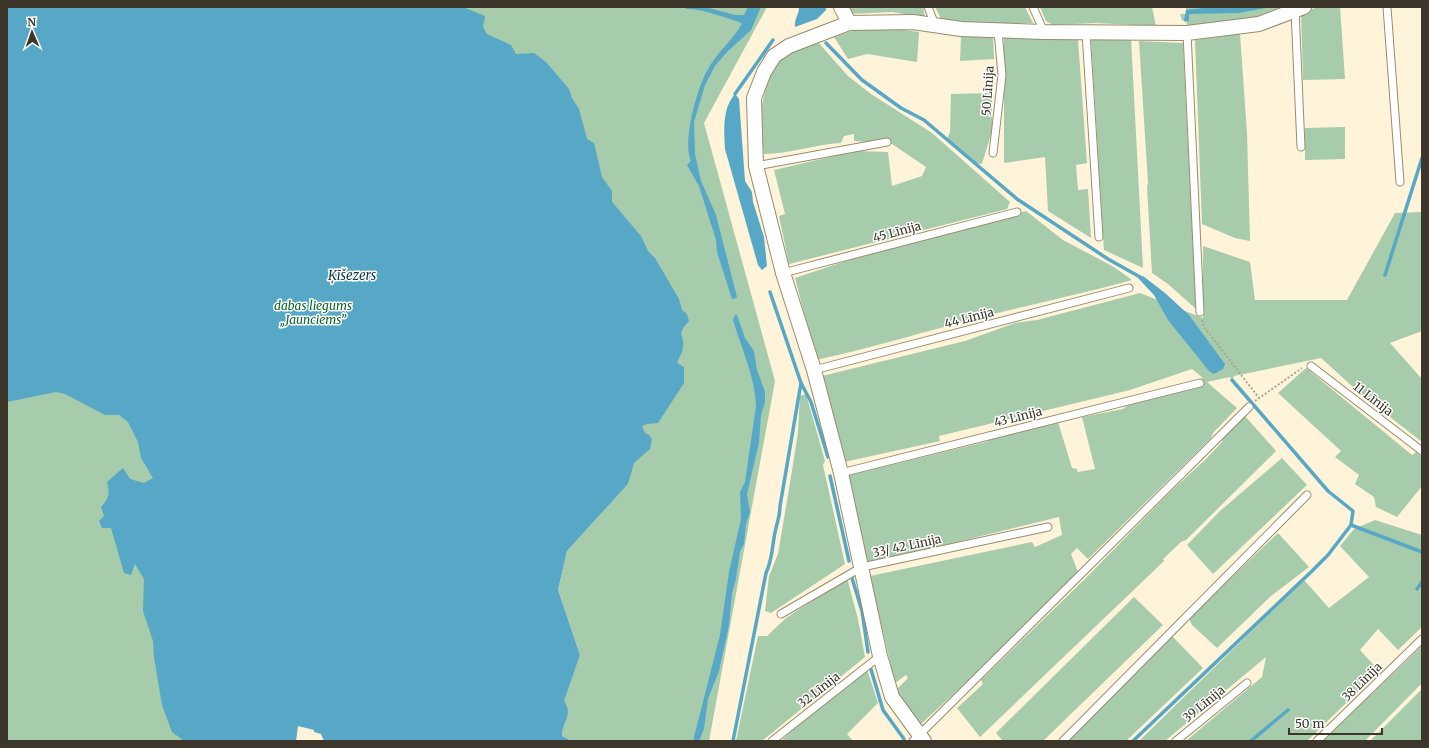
<svg xmlns="http://www.w3.org/2000/svg" width="1429" height="748" font-family="Merriweather,serif">
<rect width="100%" height="100%" fill="#fff3d9"/>
<g fill="#a6ccab">
<path d="M 7,7 L 767,7 L 704,123 L 775,381 L 709,741 L 572,741 L 562,736 C 562,721 574,716 563,701 L 580,655 L 558,590 L 567,551 L 628,484 L 631,470 L 218,741 L 7,741 Z"/>
<polygon points="845,7 923,7 925,18 893,12 849,14"/>
<polygon points="935,7 1025,7 1033,23 948,23 941,19"/>
<polygon points="1040,7 1152,7 1156,26 1095,23 1053,25 1046,21"/>
<polygon points="1186,7 1301,7 1273,19 1187,29 1187,23 1182,20 1180,14 1186,14"/>
<polygon points="1317,7 1340,7 1345,79 1303,80 1301,14"/>
<polygon points="870,25 919,32 917,62 867,54 848,59 834,37"/>
<polygon points="1240,34 1247,133 1250,241 1235,238 1202,224 1195,40"/>
<polygon points="1004,36 1078,40 1087,163 1076,165 1078,190 1088,189 1091,238 1048,211 1045,157 1004,163"/>
<polygon points="961,37 993,37 994,59 960,61"/>
<polygon points="1131,38 1143,268 1104,250 1091,39"/>
<path d="M 817,41 L 848,76 L 871,94 L 932,133 L 1010,202 L 1007,209 L 789,264 L 779,216 L 785,214 L 774,170 L 856,151 L 888,152 L 892,186 L 922,176 L 926,167 L 892,144 L 854,141 L 854,134 L 844,136 L 841,143 C 815,144 790,154 764,154 L 759,119 L 769,72 L 783,56 Z"/>
<polygon points="1139,41 1183,43 1196,309 1168,284 1152,273 1147,187 1148,183"/>
<polygon points="992,93 992,131 982,164 975,163 947,139 950,132 951,94"/>
<polygon points="1345,127 1345,159 1305,160 1305,128"/>
<path d="M 1026,211 L 1063,240 L 1114,267 L 1132,280 C 1082,294 1032,304 982,317 C 926,331 872,348 816,360 L 795,278 L 846,261 Z"/>
<polygon points="1422,212 1422,331 1390,343 1422,379 1422,442 1363,396 1321,358 1234,376 1232,380 1230,377 1207,382 1237,408 1213,433 1211,438 1088,559 1077,548 1071,554 1078,572 973,676 921,724 910,717 894,692 908,678 906,675 895,683 870,576 1032,542 1035,547 1062,535 1059,517 867,564 846,476 989,441 989,439 1058,422 1072,468 1077,469 1078,472 1095,469 1082,417 1123,409 1133,401 1203,378 1192,369 1130,390 939,436 940,441 844,462 822,376 965,341 1015,323 1037,320 1140,293 1203,318 1203,246 1250,262 1255,300 1347,300 1395,213"/>
<polygon points="1306,368 1412,455 1416,452 1422,457 1422,486 1397,517 1376,507 1374,497 1355,484 1359,475 1335,457 1341,451 1278,393"/>
<polygon points="806,394 825,461 823,465 845,564 771,613 765,611 769,576 778,554 791,477 798,432 800,396"/>
<polygon points="1244,415 1276,451 1186,540 1181,542 1163,559 1164,561 980,737 957,708 983,684 981,680 1086,578 1170,492 1206,459 1222,442 1223,436"/>
<polygon points="1282,458 1307,485 1213,574 1187,545 1220,511"/>
<polygon points="1375,520 1422,535 1422,627 1398,650 1378,629 1360,650 1379,671 1307,741 1186,741 1262,677 1266,657 1165,741 1139,741 1304,580 1329,608 1369,577 1340,546 1354,529"/>
<polygon points="1278,533 1309,567 1271,596 1217,648 1192,625 1189,618"/>
<polygon points="847,578 858,619 865,657 762,741 736,741 758,636 767,636 786,618"/>
<polygon points="1134,597 1163,625 1043,741 1003,741 996,733"/>
<polygon points="1172,636 1203,668 1126,741 1068,741"/>
<polygon points="1422,646 1422,685 1420,685 1365,741 1323,741"/>
<polygon points="867,669 878,703 847,734 853,741 781,741 802,721"/>
<polygon points="1422,689 1422,741 1370,741"/>
</g>
<g fill="#57a7c6">
<path d="M 7,7 L 463,7 L 485,16 L 483,27 L 487,34 L 511,45 L 516,54 L 534,53 L 546,62 L 569,89 L 572,98 L 579,109 L 587,139 L 594,143 L 602,177 L 612,191 L 612,202 L 641,236 L 648,251 L 655,258 L 679,299 L 682,310 L 687,314 L 689,321 C 675,336 685,334 683,348 C 682,353 679,358 677,363 L 684,367 L 684,383 L 658,423 L 647,424 L 642,426 L 645,433 L 649,435 L 652,439 L 650,449 L 634,463 L 628,484 L 567,551 L 558,590 L 580,655 L 564,701 C 574,716 562,721 562,736 L 572,741 L 324,741 L 321,734 L 314,732 L 314,730 L 298,726 L 296,741 L 184,741 L 172,732 L 162,705 L 154,657 L 153,641 L 143,611 L 144,579 L 135,564 L 131,575 L 124,573 L 111,528 L 102,528 L 99,521 L 104,516 L 101,507 C 109,499 110,493 107,482 L 123,468 L 130,479 L 144,483 L 153,478 L 141,458 L 138,442 L 128,422 L 119,415 L 105,415 L 65,394 L 56,392 L 7,402 Z"/>
<path d="M 686,7 L 705,7 L 735,15 L 744,15 L 748,7 L 761,7 L 751,30 L 727,52 L 715,66 L 705,85 L 694,122 L 695,154 L 701,181 L 716,215 L 737,297 L 734,299 L 732,299 L 717,252 L 716,240 L 699,186 L 687,165 L 691,161 C 682,143 697,88 707,71 C 716,53 732,41 742,24 L 739,22 C 722,17 704,9 686,9 Z"/>
<path d="M 799,7 L 826,7 L 826,10 L 817,19 L 795,27 C 794,19 799,15 799,7 Z"/>
<polygon points="1212,7 1271,7 1239,13 1189,14 1189,21 1184,21 1186,10"/>
<path d="M 735,94 L 739,99 L 745,181 L 752,192 L 753,202 L 764,237 L 767,266 L 762,270 L 758,265 L 725,149 C 724,132 722,108 735,94 Z"/>
<polygon points="1143,276 1165,293 1189,315 1225,364 1223,369 1214,374 1209,371 1168,320 1154,295 1138,278"/>
<path d="M 735,315 L 737,315 L 745,338 L 754,351 L 757,370 L 765,392 L 765,402 L 761,415 L 759,443 L 747,494 L 750,512 L 746,524 L 744,544 L 740,551 L 736,579 L 732,593 L 729,625 L 719,671 L 708,699 L 704,729 L 699,741 L 693,741 L 720,635 L 729,572 L 741,519 L 740,492 L 745,482 L 756,406 C 755,376 741,348 733,320 Z"/>
</g>
<g fill="none" stroke-linecap="round" stroke-linejoin="round">
<g stroke="#57a7c6" stroke-width="3.5">
<polyline points="826,43 862,80 901,108 924,120 1017,199 1108,259 1140,277"/>
<polyline points="735,94 773,40"/>
<polyline points="1385,275 1422,158"/>
<polyline points="801,383 811,402 828,457"/>
<polyline points="830,476 849,561"/>
<polyline points="1351,525 1422,552"/>
<polyline points="852,578 862,611 868,652"/>
<polyline points="1417,589 1422,582"/>
<polyline points="870,666 883,710 904,739"/>
<path d="M 733,741 L 766,573 C 773,559 772,543 776,528 C 778,520 780,515 780,506 L 801,383 L 770,292"/>
<polyline points="1133,741 1312,571 1328,555 1351,525 1353,511 1328,491 1232,380"/>
<polyline points="1251,741 1288,710"/>
</g>
<defs>
<g id="lane">
<polyline points="928,7 935,25"/>
<polyline points="1033,7 1044,32"/>
<polyline points="1387,7 1400,182"/>
<polyline points="1295,10 1301,147"/>
<polyline points="1086,32 1099,237"/>
<polyline points="1187,33 1200,312"/>
<polyline points="993,153 1002,75 998,31"/>
<polyline points="756,166 887,142"/>
<polyline points="783,273 1017,212"/>
<polyline points="1311,366 1422,451"/>
<polyline points="814,370 1129,288"/>
<polyline points="841,473 1200,383"/>
<polyline points="781,614 862,567 1048,527"/>
<polyline points="772,741 880,656"/>
<polyline points="913,741 1249,407"/>
<polyline points="1063,741 1307,495"/>
<polyline points="1176,741 1247,683"/>
<polyline points="1317,741 1422,639"/>
</g>
<g id="street">
<polyline points="841,7 849,23"/>
<polyline points="924,741 892,697 880,656 841,473 814,370 783,273 756,166 754,98 764,72 774,56 789,46 849,23 913,22 961,29 1044,32 1187,33 1259,24 1304,7"/>
</g>
</defs>
<use href="#lane" stroke="#998c6d" stroke-width="9"/>
<use href="#street" stroke="#998c6d" stroke-width="16"/>
<g stroke="#aea490" stroke-width="2" stroke-dasharray="2 2" stroke-linecap="butt">
<polyline points="1202,320 1204,327 1259,398"/>
<polyline points="1255,401 1302,368"/>
</g>
<use href="#lane" stroke="#fff" stroke-width="7"/>
<use href="#street" stroke="#fff" stroke-width="14"/>
</g>
<g text-anchor="middle" stroke-width="3" stroke-linejoin="round" paint-order="stroke">
<g font-size="12" fill="#3c372a" stroke="#fff">
<text transform="translate(988 91) rotate(-86)" y="4">50 Līnija</text>
<text transform="translate(897 232) rotate(-15)" y="4">45 Līnija</text>
<text transform="translate(969 318) rotate(-14)" y="4">44 Līnija</text>
<text transform="translate(1373 399) rotate(38)" y="4">11 Līnija</text>
<text transform="translate(1018 417) rotate(-14)" y="4">43 Līnija</text>
<text transform="translate(907 546) rotate(-12)" y="4">33/ 42 Līnija</text>
<text transform="translate(1362 682) rotate(-44)" y="4">38 Līnija</text>
<text transform="translate(819 690) rotate(-38)" y="4">32 Līnija</text>
<text transform="translate(1204 704) rotate(-39)" y="4">39 Līnija</text>
</g>
<g font-size="12" font-style="italic" fill="#0c6428" stroke="#fff">
<text x="313" y="310">dabas liegums<tspan x="313" dy="14">„Jaunciems”</tspan></text>
</g>
<g font-size="13" font-style="italic" fill="#123845" stroke="#fff">
<text x="352" y="280">Ķīšezers</text>
</g>
</g>
<rect width="1429" height="748" fill="none" stroke="#3c372a" stroke-width="16"/>
<g transform="translate(32 32) rotate(358)" stroke="#ffffff" stroke-width="3" paint-order="stroke">
<path d="M0-3L7 15L0 10L-7 15Z" fill="#3c372a"/>
<text y="-6" font-size="11" font-weight="bold" text-anchor="middle" fill="#3c372a">N</text>
</g>
<path d="M1289 728v6h93v-6" fill="none" stroke="#3c372a" stroke-width="2"/>
<text x="1295" y="728" font-size="12" fill="#3c372a" stroke="#ffffff" stroke-width="3" paint-order="stroke">50 m</text>
</svg>
